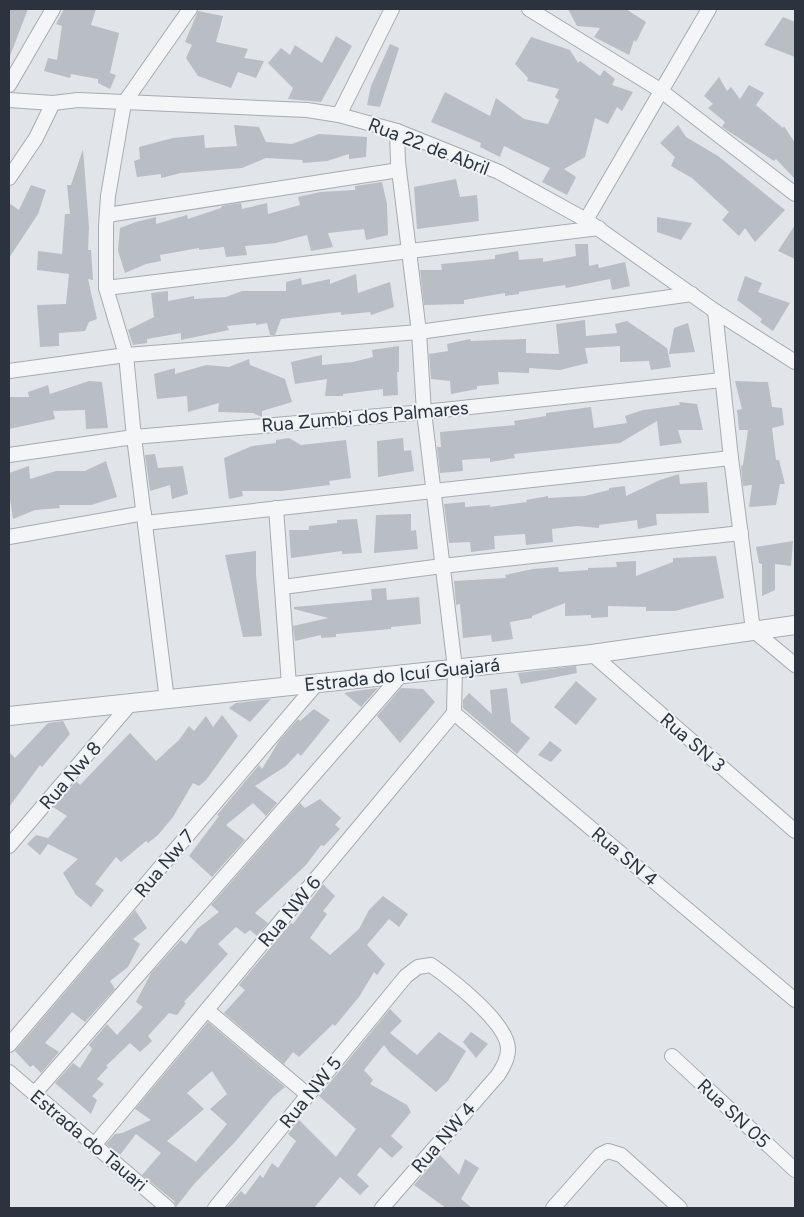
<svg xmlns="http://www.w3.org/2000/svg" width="804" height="1217" font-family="Figtree,sans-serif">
<rect width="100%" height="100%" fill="#e1e4e8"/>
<g fill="#b9bec5" fill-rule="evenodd">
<polygon points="9,9 28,9 10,56 9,56"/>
<polygon points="64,9 96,9 91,25 119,33 110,73 116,75 110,89 98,83 98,79 71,74 70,78 44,71 48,58 57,60 62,26 56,24"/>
<polygon points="568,9 626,9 646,22 636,42 634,40 629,55 594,37 600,28 577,26"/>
<polygon points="198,11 223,16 216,42 248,49 244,58 264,61 256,78 238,72 231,88 198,76 186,58 192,45 185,42"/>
<polygon points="783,17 795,22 795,57 764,45"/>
<polygon points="336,36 352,46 321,102 288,99 293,88 268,63 281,48 290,55 295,45 322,63"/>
<polygon points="531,37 570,50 578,63 580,61 600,76 604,70 615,79 612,85 633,92 622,111 617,107 608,124 595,118 585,157 564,169 576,177 567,195 542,182 550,168 504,146 500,157 480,147 481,143 431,122 445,92 490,116 496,98 524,119 548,124 559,100 555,97 559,89 527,81 528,78 515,64"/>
<polygon points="390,44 399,48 380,107 367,105 371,86"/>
<polygon points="719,77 727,91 731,87 740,99 749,85 764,93 756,105 783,128 784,126 795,143 795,179 776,159 774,161 722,127 725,122 708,108 713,104 704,96"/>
<polygon points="234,125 259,127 266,142 292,144 319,134 367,137 366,157 349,159 349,154 327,161 303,163 302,160 266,158 242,168 181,173 161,178 161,174 137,177 134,161 140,159 139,147 173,138 204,135 205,148 237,146"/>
<polygon points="678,125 686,137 718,156 785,210 755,242 745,228 739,236 722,220 729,212 692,178 671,166 675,157 660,143"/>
<polygon points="83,149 89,227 88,250 91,250 93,280 88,279 97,319 89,322 85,331 59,333 59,346 40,347 37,305 66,304 69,274 37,270 38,251 62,254 65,214 70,214 67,185 71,185"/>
<polygon points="456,179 460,197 477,195 479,221 417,229 414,187"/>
<polygon points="382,182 387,204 388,235 366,240 364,229 328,233 333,247 311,251 307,235 276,243 245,246 247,255 226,257 224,247 199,250 199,248 160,255 161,261 146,264 125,273 118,251 120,228 136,222 156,217 156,224 187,215 188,219 221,208 222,206 241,203 242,209 267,203 268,214 300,205 298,197 320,192 355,190 355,186"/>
<polygon points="31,185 46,190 38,214 9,258 9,203 19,210"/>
<polygon points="657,217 692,223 681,240 657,232"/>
<polygon points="795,225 795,259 778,251"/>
<polygon points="575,244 588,244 589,266 598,264 599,268 625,262 630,286 612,290 610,279 566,288 565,285 519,292 519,294 505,296 505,293 464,300 464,304 424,305 420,270 442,270 441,264 495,259 495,255 518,251 519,260 543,258 543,262 576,256"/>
<polygon points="356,274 358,293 390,282 394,307 371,315 370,312 341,315 341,312 281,319 275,335 270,335 267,323 256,325 256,323 227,326 229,330 181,340 181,333 147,339 147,343 133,345 128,330 154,317 151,293 168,291 168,301 194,296 194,299 226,297 242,291 286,291 286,282 301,278 302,285 330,279 330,284"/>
<polygon points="745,276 762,283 758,292 790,303 773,331 760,322 762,319 737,300"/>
<polygon points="585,320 586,336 617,333 615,324 627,321 667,348 671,367 651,370 649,361 620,362 620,346 585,348 588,363 560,370 529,368 529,373 498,372 499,384 477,386 477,389 451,394 450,381 431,379 429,354 448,351 447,344 470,339 471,341 526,339 526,353 559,354 556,324"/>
<polygon points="688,323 695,352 669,354 674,328"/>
<polygon points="399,346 399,372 397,372 398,395 383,396 383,389 343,394 343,396 325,396 327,379 295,384 291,362 322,355 322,365 353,362 373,357 372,350"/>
<polygon points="249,359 250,365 285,379 292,402 262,411 262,417 253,413 218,412 219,403 188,412 187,396 157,399 154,374 175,368 175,374 206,365 229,367"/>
<polygon points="89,381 102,382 108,428 86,429 85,410 53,411 55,419 9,429 9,397 29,397 28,392 48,385 50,394"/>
<polygon points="735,381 768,382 772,407 782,408 784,425 772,428 776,460 779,460 785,484 780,484 776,505 749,507 752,485 743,486 741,466 743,465 748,430 739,430 737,410 742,409"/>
<polygon points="679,402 697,404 703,430 678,430 682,443 660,446 657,421 620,443 514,454 515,458 490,462 490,458 462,460 463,471 440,473 437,447 441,447 440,432 515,425 514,421 546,416 546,413 591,407 594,428 627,423 625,416 643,410 680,405"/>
<polygon points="289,438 301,445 346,440 351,478 329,481 330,485 281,491 242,491 243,496 229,499 224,458 252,446 276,443 276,440"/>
<polygon points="403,438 404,451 411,450 414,471 378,477 377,441"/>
<polygon points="155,454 158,468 183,466 188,494 172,499 170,485 150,491 145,455"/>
<polygon points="106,461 117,497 91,505 59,505 60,508 35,510 13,519 9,492 9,473 29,466 30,479 56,471 85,471"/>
<polygon points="679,474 680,484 707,482 709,513 656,514 657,525 638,529 637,520 599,525 599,528 577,526 552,529 553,542 526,545 525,534 494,536 495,549 471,552 470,542 449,543 444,504 465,502 465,507 490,505 490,507 527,502 526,500 548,496 548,498 585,496 609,490 609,488 625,486 626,496 660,480"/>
<polygon points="411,514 411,531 416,530 418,549 374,553 376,515"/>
<polygon points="357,519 362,553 342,554 342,551 291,558 289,530 309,530 309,526 337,523 337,520"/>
<polygon points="793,541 791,566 775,564 775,590 762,596 762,564 759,563 756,547"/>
<polygon points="256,551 256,575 262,636 243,637 225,555"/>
<polygon points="716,556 724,598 675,611 646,611 646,607 608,606 608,617 591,618 591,615 565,616 565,603 532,616 532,618 510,622 513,639 492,642 491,635 463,638 460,604 456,605 454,581 506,578 505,575 533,569 558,567 559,572 588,570 588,568 617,567 616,562 636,561 636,576 673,562 673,558"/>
<polygon points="386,588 387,600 419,597 421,624 391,627 391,629 336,634 336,637 321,638 321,635 295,641 293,626 328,618 294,609 294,607 372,600 371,589"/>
<polygon points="576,666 577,673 521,684 518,673"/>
<polygon points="576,681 597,699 576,725 554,707"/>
<polygon points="378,688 361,707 344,693 355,691"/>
<polygon points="401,688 423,689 435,702 400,743 377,716"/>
<polygon points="507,688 511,722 530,738 517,754 463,708 463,700 469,693 492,714 490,690"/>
<polygon points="271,699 250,722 229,708 236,703"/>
<polygon points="314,709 330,720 301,756 298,753 286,766 255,786 277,803 266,816 253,803 226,825 245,840 212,877 189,856 219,816 217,815 259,765 262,769 279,741 298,719 300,721"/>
<polygon points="222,715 238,736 206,780 199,786 193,783 173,817 158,835 148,843 146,841 121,862 116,857 95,884 104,890 91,907 76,895 63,873 78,859 48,844 40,855 27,844 36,835 48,838 67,816 53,807 76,781 80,785 130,733 156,761 179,740 189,726 194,731 206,716 213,727"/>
<polygon points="63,721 70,734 42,767 40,765 9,807 9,752 15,758 48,723"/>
<polygon points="550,741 562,750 551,762 538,755"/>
<polygon points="320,799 341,818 335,825 340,829 324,846 321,845 306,865 255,913 268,923 257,936 250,930 245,934 236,927 218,944 228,954 184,1002 186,1003 177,1015 169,1013 148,1036 152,1041 140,1052 130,1043 106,1066 108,1067 97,1079 104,1084 92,1096 97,1100 91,1114 55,1083 73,1063 80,1068 92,1049 89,1045 107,1024 117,1035 143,1007 136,1002 151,973 181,940 186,944 197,929 219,912 211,905 300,803 305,808"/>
<polygon points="323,884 335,896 323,911 327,914 310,938 330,955 359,929 369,910 383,896 408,914 399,927 389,919 367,945 385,964 377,975 374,972 359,997 335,1026 333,1024 299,1057 293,1052 284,1064 224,1013 245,990 239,985 291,923 293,924"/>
<polygon points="135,910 147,928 133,939 140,944 128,967 110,981 115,989 85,1022 72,1012 45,1043 59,1052 41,1073 33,1065 30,1067 15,1051"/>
<polygon points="390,1009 402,1021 390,1033 417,1055 439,1032 466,1051 448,1081 436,1092 390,1053 384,1045 364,1070 373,1080 370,1084 407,1105 411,1112 391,1136 403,1147 392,1158 380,1147 357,1175 369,1186 360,1195 340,1177 314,1208 226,1208 241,1191 245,1195 260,1175 263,1178 272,1163 278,1168 296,1141 288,1134 299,1120 336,1157 356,1129 319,1096"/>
<path d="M 208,1022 L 285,1087 L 273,1097 L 235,1142 L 195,1183 L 176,1207 L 174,1201 L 142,1175 L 161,1153 L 136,1134 L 120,1155 L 106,1144 L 115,1134 L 122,1133 L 151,1120 L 135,1109 ZM 212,1071 L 227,1094 L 210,1109 L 227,1124 L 196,1162 L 167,1141 L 204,1109 L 187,1093 Z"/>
<polygon points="471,1032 488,1044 476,1058 463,1042"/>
<polygon points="440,1155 459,1175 465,1159 479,1168 461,1199 472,1208 446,1208 414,1185"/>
</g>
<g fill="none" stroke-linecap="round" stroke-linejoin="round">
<defs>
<g id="minor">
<polyline points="529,9 660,90 795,194"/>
<polyline points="9,85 53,9"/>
<polyline points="9,100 53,103 78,100 307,110 339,115 397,131 499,172 586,220 715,311 795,362"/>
<polyline points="339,115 392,9"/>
<polyline points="9,178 36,138 53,103"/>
<polyline points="107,215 399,170"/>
<polyline points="586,220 709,9"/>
<polyline points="106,288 599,228"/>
<polyline points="715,311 731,458 753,630 795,665"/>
<polyline points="9,371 126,355 419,332 692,294"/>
<polyline points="9,455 134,437 424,412 722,380"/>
<polyline points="276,508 289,685"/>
<polyline points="145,523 731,458"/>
<polyline points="9,537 144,513"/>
<polyline points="283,587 442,566 741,533"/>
<polyline points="592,654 795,831"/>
<polyline points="167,700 134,437 126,355 106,288 106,226 108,196 124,103 190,9"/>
<polyline points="454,713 795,1000"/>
<polyline points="9,846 131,703"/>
<polyline points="207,1010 308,1095"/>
<polyline points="9,1045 319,681"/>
<polyline points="672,1056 795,1170"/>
<polyline points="9,1072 168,1208"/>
<polyline points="34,1094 402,674"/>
<polyline points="95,1144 454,713 455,668 424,412 419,332 398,162 397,131"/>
<path d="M 215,1208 L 406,976 L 418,967 L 431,965 C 452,980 508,1023 508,1049 C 508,1059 503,1067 498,1075 L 382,1208"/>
<polyline points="553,1208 600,1155 608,1151 621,1155 680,1208"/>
</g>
<polyline id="tertiary" points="9,716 592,654 795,625"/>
</defs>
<use href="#minor" stroke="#a7abb2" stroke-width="16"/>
<use href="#tertiary" stroke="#a7abb2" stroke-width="20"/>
<use href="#minor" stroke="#f3f5f7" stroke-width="14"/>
<use href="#tertiary" stroke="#f3f5f7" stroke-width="18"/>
</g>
<g text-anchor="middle" stroke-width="4" stroke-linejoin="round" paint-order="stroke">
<g font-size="19" fill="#2b333e" stroke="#f0f3f6">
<text transform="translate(429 146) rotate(21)" y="7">Rua 22 de Abril</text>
<text transform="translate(365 416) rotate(-5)" y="7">Rua Zumbi dos Palmares</text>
<text transform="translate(402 674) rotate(-6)" y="7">Estrada do Icuí Guajará</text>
<text transform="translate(693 742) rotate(41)" y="7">Rua SN 3</text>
<text transform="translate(70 775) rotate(-49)" y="7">Rua Nw 8</text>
<text transform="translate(625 856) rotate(40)" y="7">Rua SN 4</text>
<text transform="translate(164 863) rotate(-50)" y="7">Rua Nw 7</text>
<text transform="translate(289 911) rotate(-50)" y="7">Rua NW 6</text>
<text transform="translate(310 1092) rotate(-51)" y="7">Rua NW 5</text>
<text transform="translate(734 1113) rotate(43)" y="7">Rua SN 05</text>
<text transform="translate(443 1137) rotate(-49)" y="7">Rua NW 4</text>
<text transform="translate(89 1140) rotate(40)" y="7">Estrada do Tauari</text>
</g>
</g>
<rect width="804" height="1217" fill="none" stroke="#2b333e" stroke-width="20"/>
</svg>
